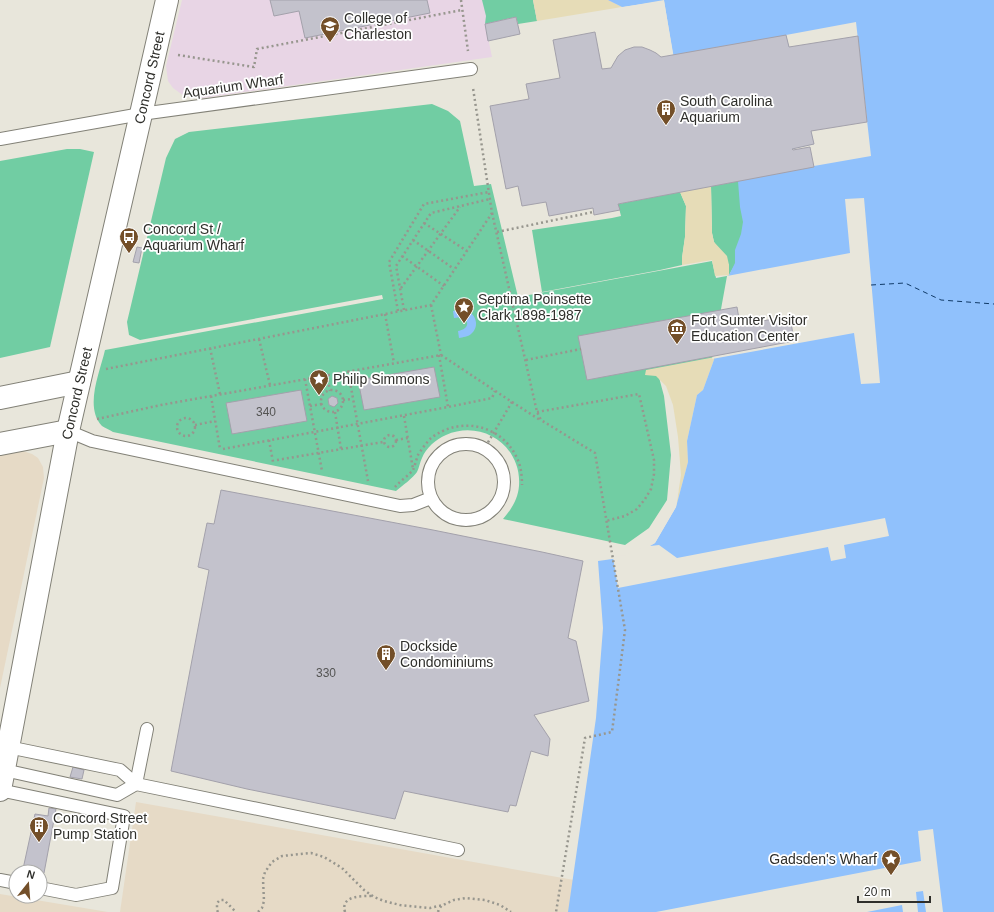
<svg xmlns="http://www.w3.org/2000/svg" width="994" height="912" font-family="Arial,sans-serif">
<rect width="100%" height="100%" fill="#e8e6db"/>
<g fill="#e6dac6">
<polygon points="23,451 32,454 38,458 43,467 44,478 0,688 0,455"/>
<polygon points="136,802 574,880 570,912 120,912"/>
<polygon points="0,894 108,912 0,912"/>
</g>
<polygon fill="#e8d5e5" points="182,0 636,0 486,28 492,57 203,98 184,96 173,88 168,81 166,66"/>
<g fill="#71cda3">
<polygon points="482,0 533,0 537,21 518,24 516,17 485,24 486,16"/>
<path d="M 432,104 L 448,111 L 460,121 L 474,186 L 491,184 L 518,297 L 712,261 L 716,278 L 850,253 L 854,333 L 657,370 L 664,396 L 671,455 L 667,500 L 649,528 L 625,545 L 503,519 C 511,510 518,499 519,486 C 522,446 482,419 446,435 C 436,439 426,448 422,458 C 420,462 419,468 417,472 C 413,478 402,486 396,491 L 113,432 C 110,430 105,428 102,426 C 84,407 100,372 105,350 L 383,299 L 382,295 L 140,340 L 129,335 L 127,322 L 166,158 L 175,139 L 189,132 Z"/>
<polygon points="67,149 80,149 94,152 50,347 0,358 0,161"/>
<polygon points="757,178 754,233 729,275 729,265 714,242 712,233 711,186"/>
<polygon points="680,192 686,206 685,237 682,258 682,265 660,270 542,292 532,230 612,218 621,216 618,204"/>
</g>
<g fill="#e6dcb7">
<polygon points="533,0 608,0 622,7 537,21"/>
<polygon points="711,186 712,233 714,242 727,256 729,265 729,275 715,276 712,260 682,265 682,258 685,237 686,206 680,192"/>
<polygon points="715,357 703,390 697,395 687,441 688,462 676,507 681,475 678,437 673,405 666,386 656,376 645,375 646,370"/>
</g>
<g fill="#90c1fc">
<polygon points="606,0 994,0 994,912 568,912 596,718 603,628 598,561 627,557 655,543 676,507 688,462 687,441 697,395 703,390 715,357 729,275 735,263 735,250 741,234 743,222 740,207 738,181 676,70 664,1 622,7 608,0"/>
<path d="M 460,310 C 463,310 466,310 469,312 C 477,316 479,328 471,334 C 468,337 463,337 459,338 L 458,331 C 466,330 472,323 462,317 L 454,318 L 453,311 Z"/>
</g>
<g fill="#e8e6db">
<polygon points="664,0 673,55 671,55 662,3 622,9 618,8"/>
<polygon points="856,22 871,156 814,166 793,150 792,149 814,144 792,47 789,47 786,35"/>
<polygon points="864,198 880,383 861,384 854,333 712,359 727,276 850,253 845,199"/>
<polygon points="679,488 676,507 655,543 650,546 659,545 677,558 885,518 889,536 844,545 846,558 831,561 828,547 618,588 613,557 626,555 654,542 674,506"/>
<polygon points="933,829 943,912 926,912 923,891 916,892 918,912 903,912 902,905 867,912 656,912 921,861 918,831"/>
</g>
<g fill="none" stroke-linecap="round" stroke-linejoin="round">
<polyline stroke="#103a67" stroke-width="1" stroke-dasharray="5 4" stroke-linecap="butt" points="871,285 905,283 941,300 994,304"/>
</g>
<g fill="#c3c2cc" stroke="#a3a1ab">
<polygon points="270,0 427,0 430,13 305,38 299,11 274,16"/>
<polygon points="516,17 520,34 488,41 485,24"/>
<polygon points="595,32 602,69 611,68 618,56 625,50 634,47 642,47 650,50 656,53 661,57 786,35 789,47 858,36 867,122 811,131 814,144 792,149 793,150 810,147 814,167 618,204 620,210 594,215 593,208 549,216 546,202 522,206 518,186 506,189 490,106 529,99 526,84 560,78 553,40"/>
<polygon points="137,247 142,248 139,263 133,262"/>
<polygon points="737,307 740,325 790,316 794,341 587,380 578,336"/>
<polygon points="434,367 440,397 364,410 358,380"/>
<polygon points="301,390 307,421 232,434 226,403"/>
<polygon points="332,396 337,398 338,403 334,407 329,405 328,399"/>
<polygon points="221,490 433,530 542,552 583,561 568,638 576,641 589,701 534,715 550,739 548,756 531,751 516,806 510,805 508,812 404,791 395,819 247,789 171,771 209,570 198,567 207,523 214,524"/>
<polygon points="73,767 84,770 82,779 70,777"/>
<polygon points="49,808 56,809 44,873 23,869 35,814 48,816"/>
</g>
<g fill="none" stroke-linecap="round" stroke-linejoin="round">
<defs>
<g id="lane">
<polyline points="0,139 141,114 471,69"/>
<polyline points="68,431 92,441 400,506 413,505 431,498"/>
<circle cx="466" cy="482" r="38"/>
<polyline points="147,729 136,784 458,850"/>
<polyline points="4,770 117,795 136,784 120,770 8,747"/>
<polyline points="0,790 124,816 112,888 76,895 40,888"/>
<polyline points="0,880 16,883"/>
</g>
<g id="street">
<polyline points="0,398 79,382"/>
<polyline points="0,444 68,431"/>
<path id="s1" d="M 0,790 L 68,431 L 141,114 L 167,0"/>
</g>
</defs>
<use href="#lane" stroke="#828177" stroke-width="14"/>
<use href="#street" stroke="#828177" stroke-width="24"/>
<g stroke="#97968e" stroke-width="2.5" stroke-dasharray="2 3" stroke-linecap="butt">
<polyline points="461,0 468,51"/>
<polyline points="178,55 254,67 257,49 462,10"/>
<polyline points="492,213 537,412 541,420 595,453 625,630 612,732 585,738 556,912"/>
<polyline points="424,223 467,251"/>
<polyline points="497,232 593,212"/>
<polyline points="413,240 454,269"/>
<polyline points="402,256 444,286"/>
<polyline points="401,288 460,207"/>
<polyline points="431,305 441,355"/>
<polyline points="404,310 396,266 431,213 490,199"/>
<polyline points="398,311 389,262 424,204 489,192"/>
<polyline points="385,314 394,363"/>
<polyline points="259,339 270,385"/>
<polyline points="210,348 220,394"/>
<polyline points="439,355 448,407"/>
<polyline points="526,360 581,349"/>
<polyline points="106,369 431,305 492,213 473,88"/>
<polyline points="348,371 368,481"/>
<polyline points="327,375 330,391"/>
<polyline points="305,379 322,471"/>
<circle cx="332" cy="401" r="11"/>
<polyline points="211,396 220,449"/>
<polyline points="343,400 353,399"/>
<polyline points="512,402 540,420"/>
<polyline points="310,406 322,404"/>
<polyline points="335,412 341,449"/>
<polyline points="537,412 639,394 654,460 654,474 651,489 645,499 637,509 625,516 606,521"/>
<polyline points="404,416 413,469"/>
<circle cx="186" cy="427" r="9"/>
<polyline points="97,419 161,405 441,355 512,402 484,449"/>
<polyline points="195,425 215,421"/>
<circle cx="390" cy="441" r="6"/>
<polyline points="269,440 273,462"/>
<polyline points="396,440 408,438"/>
<polyline points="223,449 448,407 492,398 495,391"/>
<polyline points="277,460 383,442"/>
<path d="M 395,487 C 400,481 408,476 413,470 C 415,466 416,460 418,455 C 421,450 427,442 431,438 C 460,416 501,424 517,458 C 521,466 522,476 522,485"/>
<polyline points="218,912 217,910 217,903 220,900 224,900 236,912"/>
<polyline points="258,912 262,908 264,901 263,879 265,872 272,862 282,856 311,853 324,857 342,868 364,890 374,897 384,901 400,905 430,908 443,905 454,900 466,898 485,900 500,905 511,912"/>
<path d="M 345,912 C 340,895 363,896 373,896"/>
<polyline points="438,912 439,909 442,905"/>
</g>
<use href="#lane" stroke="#fff" stroke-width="12"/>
<use href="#street" stroke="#fff" stroke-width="22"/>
</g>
<defs>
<symbol id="university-pin" viewBox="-11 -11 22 30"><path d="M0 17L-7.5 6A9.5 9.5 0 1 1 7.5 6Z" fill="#734f29" stroke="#fff"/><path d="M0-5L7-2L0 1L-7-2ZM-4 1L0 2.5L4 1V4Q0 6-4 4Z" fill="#fff"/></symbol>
<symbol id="building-pin" viewBox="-11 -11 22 30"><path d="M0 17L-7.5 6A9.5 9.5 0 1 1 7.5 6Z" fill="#734f29" stroke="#fff"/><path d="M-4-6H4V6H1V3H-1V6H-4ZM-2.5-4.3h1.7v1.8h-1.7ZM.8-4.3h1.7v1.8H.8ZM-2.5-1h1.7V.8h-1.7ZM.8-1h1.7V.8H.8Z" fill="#fff"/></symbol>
<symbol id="bus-pin" viewBox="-11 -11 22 30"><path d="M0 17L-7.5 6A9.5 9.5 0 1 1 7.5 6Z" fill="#734f29" stroke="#fff"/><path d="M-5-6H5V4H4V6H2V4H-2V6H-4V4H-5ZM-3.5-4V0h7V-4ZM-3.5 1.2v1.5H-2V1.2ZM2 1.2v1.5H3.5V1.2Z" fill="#fff"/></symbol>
<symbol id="sight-pin" viewBox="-11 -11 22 30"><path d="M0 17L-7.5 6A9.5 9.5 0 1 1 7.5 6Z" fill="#734f29" stroke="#fff"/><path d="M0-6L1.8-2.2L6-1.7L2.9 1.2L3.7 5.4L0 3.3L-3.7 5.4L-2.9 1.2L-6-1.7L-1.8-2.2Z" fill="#fff"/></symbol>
<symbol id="museum-pin" viewBox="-11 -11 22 30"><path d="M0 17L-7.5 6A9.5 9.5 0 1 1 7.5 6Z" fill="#734f29" stroke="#fff"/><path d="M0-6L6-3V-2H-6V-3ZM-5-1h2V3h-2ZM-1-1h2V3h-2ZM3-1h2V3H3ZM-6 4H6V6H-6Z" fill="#fff"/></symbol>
</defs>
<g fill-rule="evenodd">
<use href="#university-pin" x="319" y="15" width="22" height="30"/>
<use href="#building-pin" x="655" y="98" width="22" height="30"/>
<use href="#bus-pin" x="118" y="226" width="22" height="30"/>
<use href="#sight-pin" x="453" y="296" width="22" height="30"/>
<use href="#museum-pin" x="666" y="317" width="22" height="30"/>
<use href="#sight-pin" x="308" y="368" width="22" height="30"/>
<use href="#building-pin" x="375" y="643" width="22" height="30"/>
<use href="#building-pin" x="28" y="815" width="22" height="30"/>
<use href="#sight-pin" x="880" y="848" width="22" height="30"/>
</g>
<g text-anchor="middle" stroke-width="3.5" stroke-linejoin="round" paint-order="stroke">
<g font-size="12" fill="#545453">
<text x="266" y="416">340</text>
<text x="326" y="677">330</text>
</g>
<g font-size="14" fill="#2f2f2b" stroke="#fff" text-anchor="start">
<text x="344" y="23">College of<tspan x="344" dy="16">Charleston</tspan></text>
<text x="680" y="106">South Carolina<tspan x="680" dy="16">Aquarium</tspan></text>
<text x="143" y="234">Concord St /<tspan x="143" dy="16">Aquarium Wharf</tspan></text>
<text x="478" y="304">Septima Poinsette<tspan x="478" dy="16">Clark 1898-1987</tspan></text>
<text x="691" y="325">Fort Sumter Visitor<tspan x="691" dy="16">Education Center</tspan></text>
<text x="333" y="384">Philip Simmons</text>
<text x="400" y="651">Dockside<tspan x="400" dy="16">Condominiums</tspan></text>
<text x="53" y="823">Concord Street<tspan x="53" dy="16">Pump Station</tspan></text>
<text x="877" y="864" text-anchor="end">Gadsden's Wharf</text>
</g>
<g font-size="14" fill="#2f2f2b" stroke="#fff">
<text dy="5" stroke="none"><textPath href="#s1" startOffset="728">Concord Street</textPath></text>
<text transform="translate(233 86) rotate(-8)" y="5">Aquarium Wharf</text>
<text dy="5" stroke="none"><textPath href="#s1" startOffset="404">Concord Street</textPath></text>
</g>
</g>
<g transform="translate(28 884) rotate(17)"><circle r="19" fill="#ffffff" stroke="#acacaa"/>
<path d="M0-3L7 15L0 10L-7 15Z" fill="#734f29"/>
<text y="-6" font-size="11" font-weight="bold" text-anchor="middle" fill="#2f2f2b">N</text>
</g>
<path d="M858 896v6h72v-6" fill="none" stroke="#2f2f2b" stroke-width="2"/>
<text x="864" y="896" font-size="12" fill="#2f2f2b" stroke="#ffffff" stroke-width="3" paint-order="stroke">20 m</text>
</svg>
